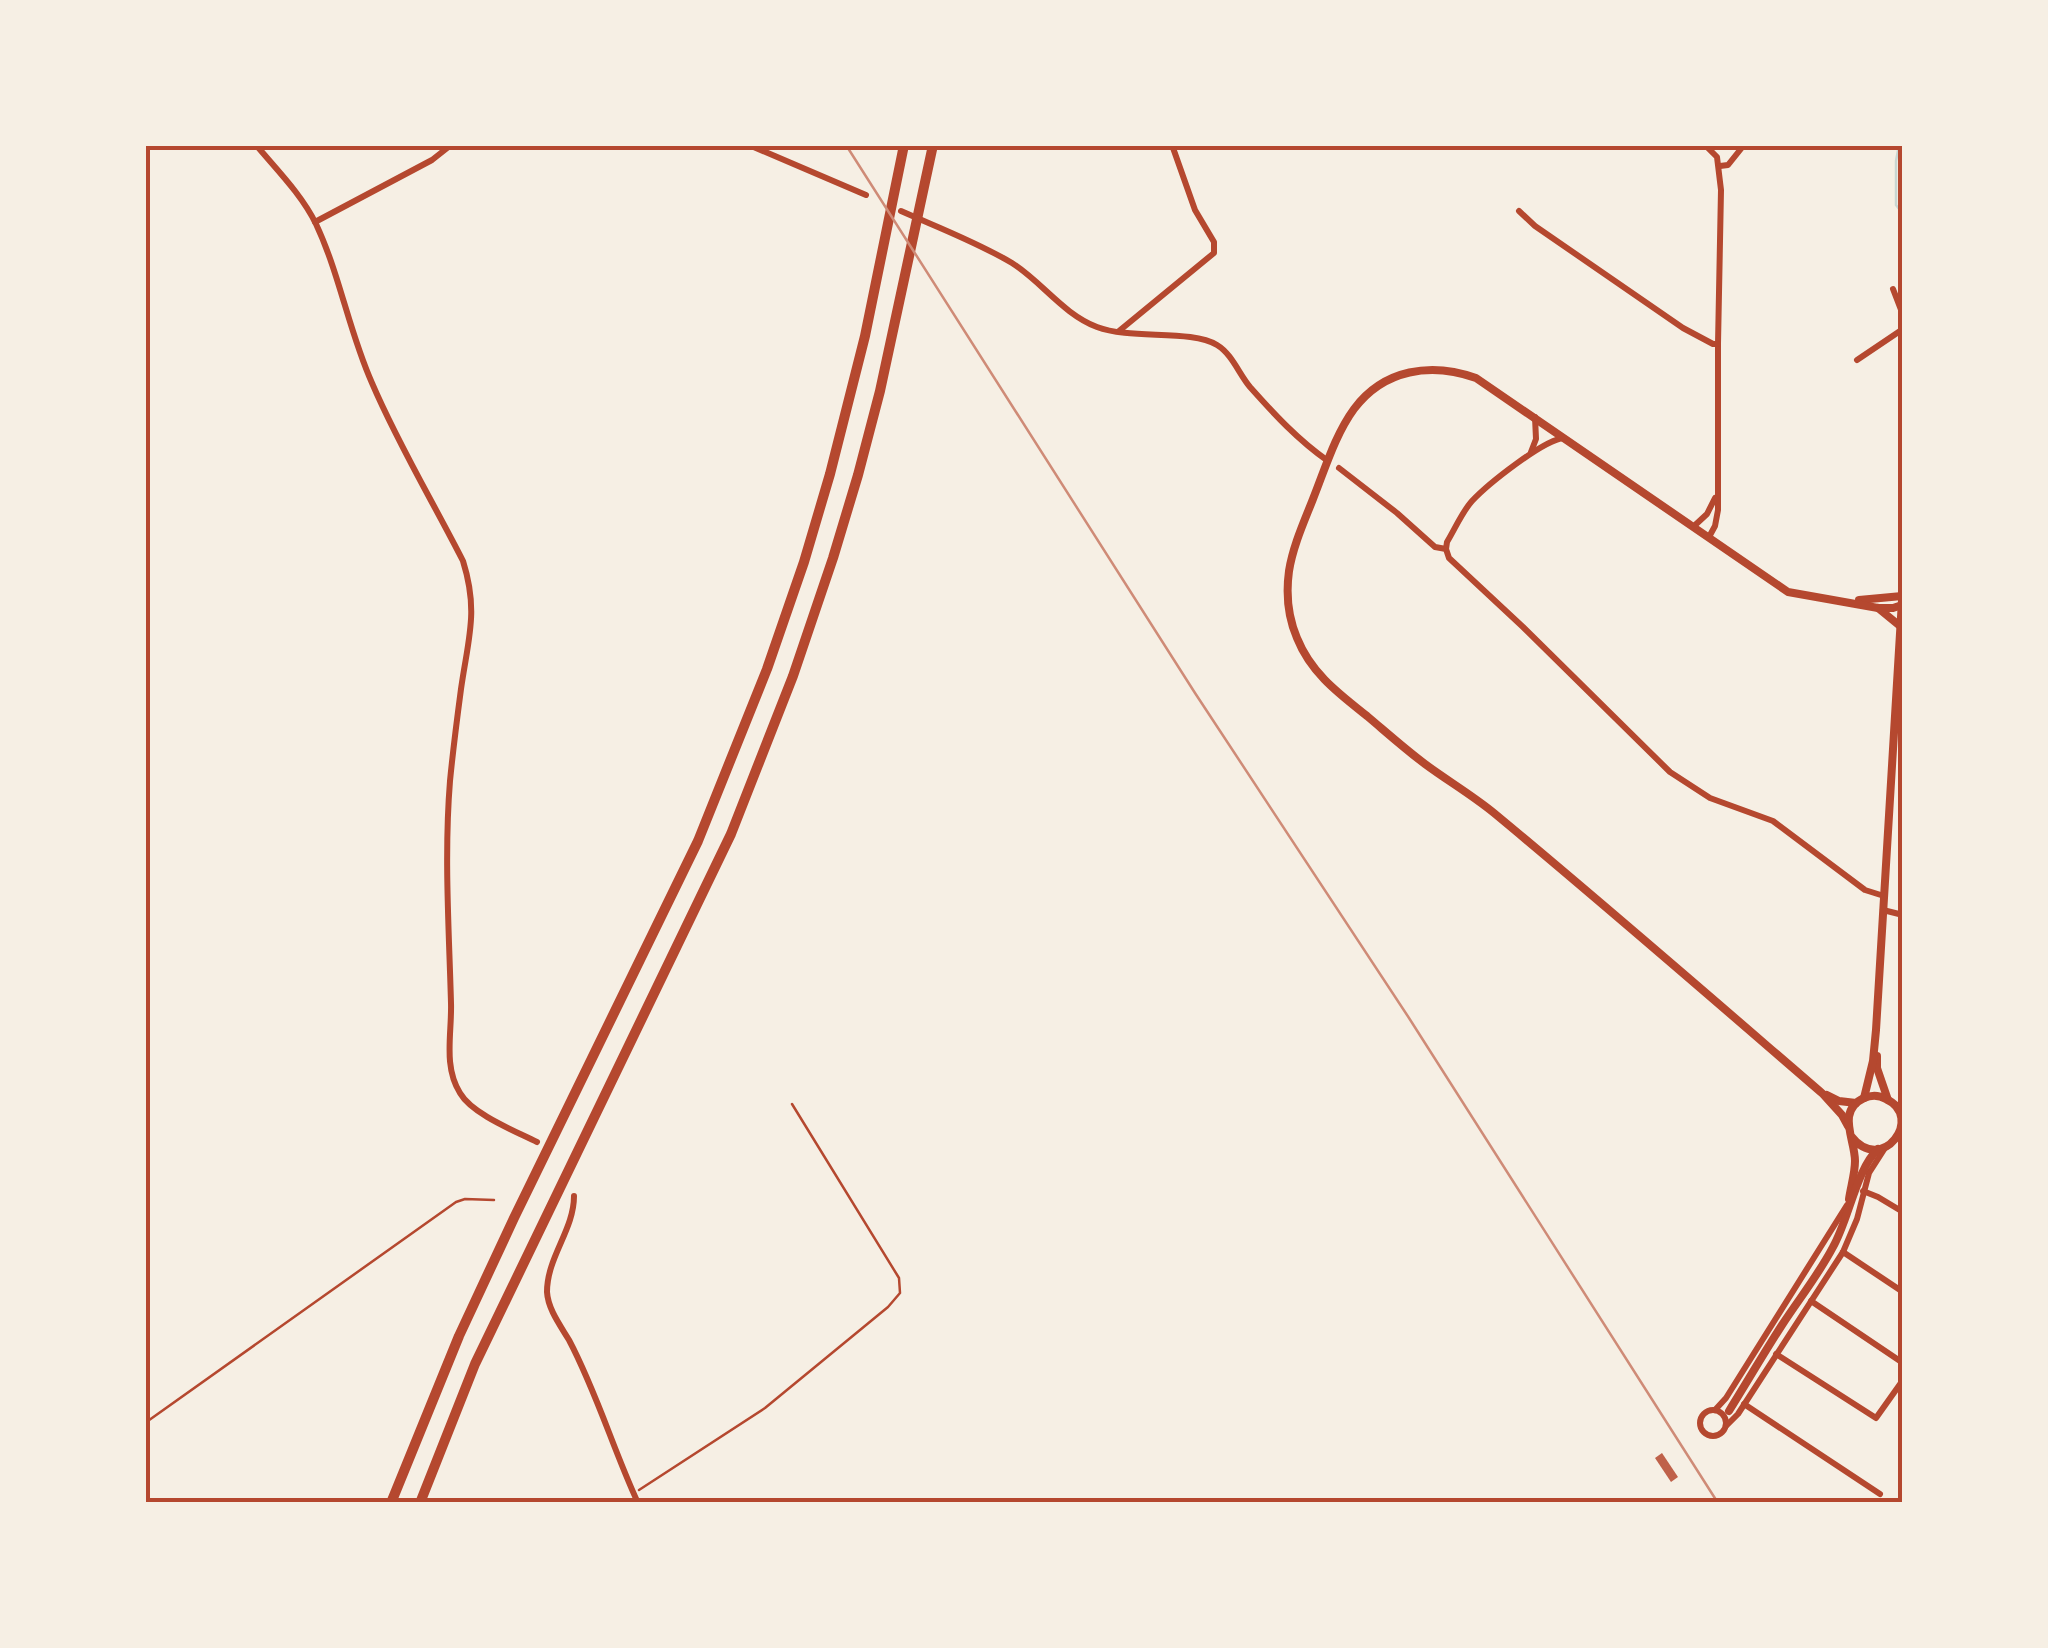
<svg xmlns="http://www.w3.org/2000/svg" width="2048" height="1648" font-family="Montserrat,sans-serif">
<rect width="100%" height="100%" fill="#f6efe4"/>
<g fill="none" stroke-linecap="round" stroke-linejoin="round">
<polyline stroke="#c9d6d2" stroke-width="2.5" points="1899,145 1896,161 1896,205 1903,214"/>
</g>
<polygon fill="#bf614a" points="1662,1453 1678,1477 1671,1482 1655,1458"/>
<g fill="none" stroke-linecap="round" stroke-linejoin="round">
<g stroke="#b5482f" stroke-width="2.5">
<polyline points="145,1423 456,1202 465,1199 494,1200"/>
<polyline points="639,1490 765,1408 888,1307 900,1293 899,1278 792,1104"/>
</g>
<g stroke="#b5482f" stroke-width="6">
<path d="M 256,145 C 277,170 302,195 316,224 C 340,275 349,332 372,383 C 398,444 433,502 463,561 C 479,612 468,639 461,689 C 457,719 453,750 450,781 C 444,855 449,929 451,1003 C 452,1033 443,1066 460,1093 C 472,1114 515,1131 537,1142"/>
<polyline points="749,145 866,195"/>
<polyline points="1705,145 1717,157 1721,190 1718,344 1718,510 1715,526 1709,537"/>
<polyline points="1720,166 1728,165 1744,145"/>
<path d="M 901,211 C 937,227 977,242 1012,263 C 1042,282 1063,314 1097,327 C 1131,340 1191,329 1217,345 C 1232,354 1239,374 1250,387 C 1274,414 1298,440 1328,461"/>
<polyline points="1519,211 1535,226 1683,328 1713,344 1718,344"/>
<polyline points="315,222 432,160 451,145"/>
<polyline points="1893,289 1903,315"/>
<polyline points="1119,331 1214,253 1214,242 1195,210 1172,145"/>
<polyline points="1857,360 1903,329"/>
<polyline points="1531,452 1536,439 1535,417"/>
<polyline points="1339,468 1397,513 1435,547 1446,549 1449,558 1523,627 1670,772 1710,798 1773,821 1865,890 1884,896"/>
<polyline points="1693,527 1707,514 1715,498"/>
<path d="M 1446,549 L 1447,542 C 1455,529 1462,512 1472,501 C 1488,484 1543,440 1564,438"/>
<polyline points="1883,910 1903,915"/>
<polyline points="1863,1191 1878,1197 1903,1212"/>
<path d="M 574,1196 C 574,1230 547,1257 547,1292 C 548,1309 560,1325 569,1340 C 597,1393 613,1449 638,1503"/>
<polyline points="1843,1252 1903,1292"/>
<polyline points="1811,1301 1903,1363"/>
<polyline points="1776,1354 1876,1418 1903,1380"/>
<polyline points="1744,1404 1880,1494"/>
<circle cx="1713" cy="1423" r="13"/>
<polyline points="1715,1410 1726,1398 1847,1205"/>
<polyline points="1726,1426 1738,1414 1843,1252 1857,1219 1869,1173 1885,1148"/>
</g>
<g stroke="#b5482f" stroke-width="8">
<polyline points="1859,600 1902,596"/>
<polyline points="1878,608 1900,626"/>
<polyline points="1827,1095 1839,1101 1856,1103"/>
<path d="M 1848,1126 L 1842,1115 L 1823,1094 C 1714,1000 1605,905 1494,813 C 1472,795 1448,781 1425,764 C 1405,749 1386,732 1367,716 C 1338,693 1311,673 1297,638 C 1288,617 1286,593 1289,571 C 1293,546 1304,522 1313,499 C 1325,469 1335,435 1354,409 C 1384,369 1431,362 1476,378 L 1788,592 L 1878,608 L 1893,608 L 1902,605"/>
</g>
<g stroke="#b5482f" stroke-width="8">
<polyline points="1877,1056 1877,1068 1888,1100"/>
<polyline points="1864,1098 1873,1061 1876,1030 1903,584"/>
<path d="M 1849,1199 C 1851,1186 1855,1173 1855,1161 C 1855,1139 1836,1111 1864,1098 C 1871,1095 1879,1095 1886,1099 C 1925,1117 1882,1176 1851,1136"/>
<path d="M 1729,1411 C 1747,1382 1764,1353 1782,1325 C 1799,1299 1819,1274 1833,1247 C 1849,1219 1856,1170 1878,1149"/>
</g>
<g stroke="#b5482f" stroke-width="10">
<polyline points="391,1503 459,1336 514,1218 698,841 767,669 804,562 830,474 865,336 904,145"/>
<polyline points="420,1503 475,1364 731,834 793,676 833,558 858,475 880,391 933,145"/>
</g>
<polyline stroke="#cf8b77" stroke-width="2.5" points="846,145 1195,693 1409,1018 1718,1503"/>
</g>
<rect width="2048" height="1648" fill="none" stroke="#f6efe4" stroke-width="295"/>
<rect x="148" y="148" width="1752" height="1352" fill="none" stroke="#b5482f" stroke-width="4"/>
</svg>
